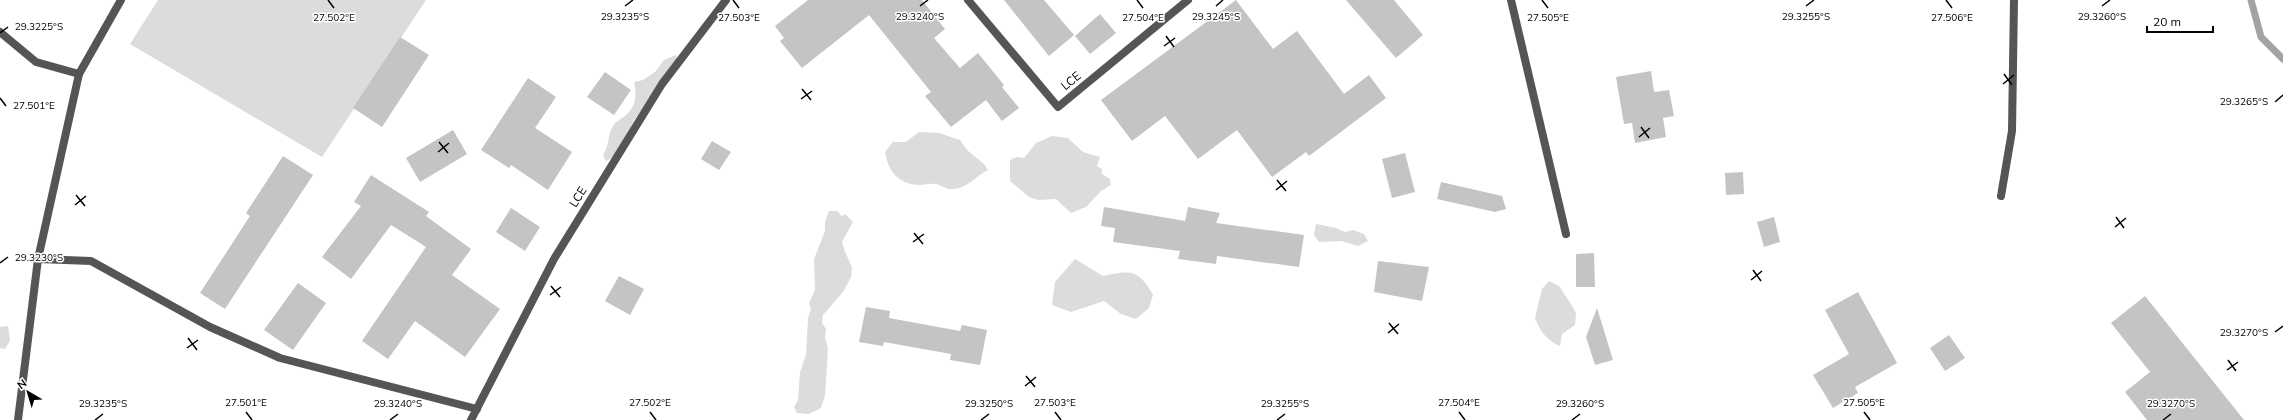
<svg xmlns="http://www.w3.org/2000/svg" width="2283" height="420" font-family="Mulish,sans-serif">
<rect width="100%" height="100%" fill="#fff"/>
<g fill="#dcdcdc">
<polygon points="158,0 426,0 322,157 130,44"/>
<path d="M 676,55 L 678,61 L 634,120 L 618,154 L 606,161 L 603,155 C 610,145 607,135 613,126 C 615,122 621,119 625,116 C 636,107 637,95 634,82 L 643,80 L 655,72 L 664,60 Z"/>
<path d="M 919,132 L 939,133 L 960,140 L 967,150 L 984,164 L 988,170 C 976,176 968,188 953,189 C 946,190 942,185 936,184 C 930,183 923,185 917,185 C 897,183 888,170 885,152 L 893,142 L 906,142 Z"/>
<polygon points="1052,136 1068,138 1083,152 1100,157 1097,166 1102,169 1102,174 1110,179 1111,185 1101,191 1086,207 1071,213 1056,199 1038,200 1029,197 1010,181 1010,160 1017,157 1024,158 1036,143"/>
<polygon points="829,211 837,211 842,216 845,214 853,222 842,242 845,252 852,267 851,277 843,292 823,315 822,323 826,329 825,338 828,348 825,396 821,408 809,414 797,413 794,407 798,400 800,372 806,355 808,318 811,309 809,303 815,290 814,259 825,231 825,222"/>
<polygon points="1316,224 1336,228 1345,232 1353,230 1364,234 1368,241 1358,246 1341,241 1319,242 1314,235"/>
<path d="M 1075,259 L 1103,276 C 1130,270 1139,269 1153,295 L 1149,308 L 1136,319 L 1121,314 L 1104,301 L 1071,312 L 1052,305 L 1055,282 Z"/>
<path d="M 1549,281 L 1559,286 L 1573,307 L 1576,313 L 1575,325 L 1562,334 L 1560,346 C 1547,341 1540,331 1535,318 L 1542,289 Z"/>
<polygon points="8,326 10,341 5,349 0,348 0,327"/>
</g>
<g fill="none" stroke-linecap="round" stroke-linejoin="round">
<polyline stroke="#a3a3a3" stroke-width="7" points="2251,0 2261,37 2283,59"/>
</g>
<g fill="#c4c4c4">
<polygon points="808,0 922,0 945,29 934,38 960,68 978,53 1004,85 1002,87 1019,108 1002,121 986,100 951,127 925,96 931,92 869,15 802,68 780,41 784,38 775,26"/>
<polygon points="1004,0 1044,0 1074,35 1049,56"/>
<polygon points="1236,0 1273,49 1297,31 1344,94 1369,75 1386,98 1309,156 1306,152 1272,177 1237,130 1198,159 1165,116 1132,141 1101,100"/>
<polygon points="1346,0 1394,0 1423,35 1396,58"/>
<polygon points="1100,14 1116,33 1090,54 1075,36"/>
<polygon points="400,37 429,55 382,127 353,108"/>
<polygon points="1651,71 1654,92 1669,90 1674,116 1663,118 1666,137 1635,143 1632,123 1624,124 1616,77"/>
<polygon points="605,72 631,90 614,115 587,97"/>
<polygon points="528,78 556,97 535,128 572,152 548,190 511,165 509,168 481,150"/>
<polygon points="453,130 467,154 420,182 406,158"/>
<polygon points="712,141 731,152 719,170 701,159"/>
<polygon points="1405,153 1415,192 1392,198 1382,159"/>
<polygon points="283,156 313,175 225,309 200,293 250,216 246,213"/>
<polygon points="1743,172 1744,194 1726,195 1725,173"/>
<polygon points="371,175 429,212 426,216 471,249 452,275 500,309 465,357 415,321 388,359 362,341 426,247 391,225 351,279 322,257 361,206 354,202"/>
<polygon points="1441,182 1502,196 1506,209 1495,212 1437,199"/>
<polygon points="1104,207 1185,221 1188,207 1220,213 1216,223 1304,235 1299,267 1217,256 1216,264 1178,259 1180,251 1113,242 1115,228 1101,226"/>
<polygon points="511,208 540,227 525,251 496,232"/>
<polygon points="1774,217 1780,242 1764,247 1757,222"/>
<polygon points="1594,253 1595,287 1576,287 1576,254"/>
<polygon points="1378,261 1429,267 1422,301 1374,292"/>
<polygon points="619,276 644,289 630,315 605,301"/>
<polygon points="298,283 326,303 293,350 264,330"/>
<polygon points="1858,292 1897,363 1855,387 1858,393 1833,408 1813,375 1849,354 1825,310"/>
<polygon points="2145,296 2244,420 2147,420 2125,392 2150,372 2111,323"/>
<polygon points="866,307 890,311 889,318 960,331 962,325 987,330 980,365 950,360 951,354 884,342 883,346 859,342"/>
<polygon points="1597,308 1613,360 1595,365 1586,337"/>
<polygon points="1949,335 1965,358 1945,371 1930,348"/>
</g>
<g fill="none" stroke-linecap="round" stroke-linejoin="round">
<g stroke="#555" stroke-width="8">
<polyline points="968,0 1058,107 1188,0"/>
<polyline points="1511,0 1566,234"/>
<polyline points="0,32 36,62 79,74"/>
<polyline points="2001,196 2012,131 2014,0"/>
<polyline points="38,259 91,261 210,327 280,358 477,409"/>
<polyline points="471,420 554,259 662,84 726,0"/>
</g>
<polyline stroke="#555" stroke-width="8" points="18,420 38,259 79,74 121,0"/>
</g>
<path fill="none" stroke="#000" stroke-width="1.5" d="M 328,0 L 334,8M 733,0 L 739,8M 1137,0 L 1143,8M 1542,0 L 1548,8M 1946,0 L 1952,8M 625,6 L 633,0M 920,6 L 928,0M 1216,6 L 1223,0M 1806,6 L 1814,0M 2102,6 L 2110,0M 0,33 L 8,27M 1166,36 L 1174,47M 1164,46 L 1175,38M 2004,74 L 2012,85M 2003,84 L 2014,75M 802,89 L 811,100M 0,98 L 6,106M 801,99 L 812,91M 2275,102 L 2283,95M 1641,127 L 1649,138M 1639,137 L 1650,128M 439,142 L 448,153M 438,152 L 449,143M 1277,180 L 1286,191M 1276,190 L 1287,181M 76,195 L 85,206M 75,205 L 86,196M 2116,217 L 2124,228M 2115,227 L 2126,218M 914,233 L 923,244M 913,242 L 924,234M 0,263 L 8,257M 1753,270 L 1761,281M 1751,280 L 1762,271M 551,286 L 560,297M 550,295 L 561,287M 1389,323 L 1398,334M 2275,332 L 2283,326M 1388,333 L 1399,324M 188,338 L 197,350M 187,348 L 198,340M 2228,360 L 2236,371M 2227,370 L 2238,362M 1026,376 L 1035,387M 1025,386 L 1036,377M 246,412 L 252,420M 650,412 L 656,420M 1055,412 L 1061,420M 1459,412 L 1465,420M 1864,412 L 1870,420M 95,420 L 103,414M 390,420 L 398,414M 981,420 L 989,414M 1277,420 L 1285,414M 1572,420 L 1580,414M 2163,420 L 2171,414"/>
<g text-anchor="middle" stroke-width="3" stroke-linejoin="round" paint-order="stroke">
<g font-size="12" fill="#000" stroke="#fff">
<text transform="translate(1071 81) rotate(-39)" y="4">LCE</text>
<text transform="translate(578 197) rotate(-58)" y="4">LCE</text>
</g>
</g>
<g font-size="10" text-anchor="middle" fill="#000" stroke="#fff" stroke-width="3" stroke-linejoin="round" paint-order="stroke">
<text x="625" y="20">29.3235°S</text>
<text x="920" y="20">29.3240°S</text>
<text x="1216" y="20">29.3245°S</text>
<text x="1806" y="20">29.3255°S</text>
<text x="2102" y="20">29.3260°S</text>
<text x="334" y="21">27.502°E</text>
<text x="1548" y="21">27.505°E</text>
<text x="739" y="21">27.503°E</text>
<text x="1143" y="21">27.504°E</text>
<text x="1952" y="21">27.506°E</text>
<text x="39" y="30">29.3225°S</text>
<text x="2244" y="105">29.3265°S</text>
<text x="34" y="109">27.501°E</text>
<text x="39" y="261">29.3230°S</text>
<text x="2244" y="336">29.3270°S</text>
<text x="246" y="406">27.501°E</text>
<text x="650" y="406">27.502°E</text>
<text x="1055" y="406">27.503°E</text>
<text x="1459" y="406">27.504°E</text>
<text x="1864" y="406">27.505°E</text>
<text x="103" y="407">29.3235°S</text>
<text x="398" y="407">29.3240°S</text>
<text x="989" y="407">29.3250°S</text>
<text x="1285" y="407">29.3255°S</text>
<text x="1580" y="407">29.3260°S</text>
<text x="2171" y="407">29.3270°S</text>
</g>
<g transform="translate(28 392) rotate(322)" stroke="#ffffff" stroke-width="3" paint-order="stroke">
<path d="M0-3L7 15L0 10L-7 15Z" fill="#000000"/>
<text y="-6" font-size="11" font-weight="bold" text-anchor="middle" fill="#000000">N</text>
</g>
<path d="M2147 26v6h66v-6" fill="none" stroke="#000000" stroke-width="2"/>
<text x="2153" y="26" font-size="12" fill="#000000" stroke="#ffffff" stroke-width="3" paint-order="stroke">20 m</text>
</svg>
